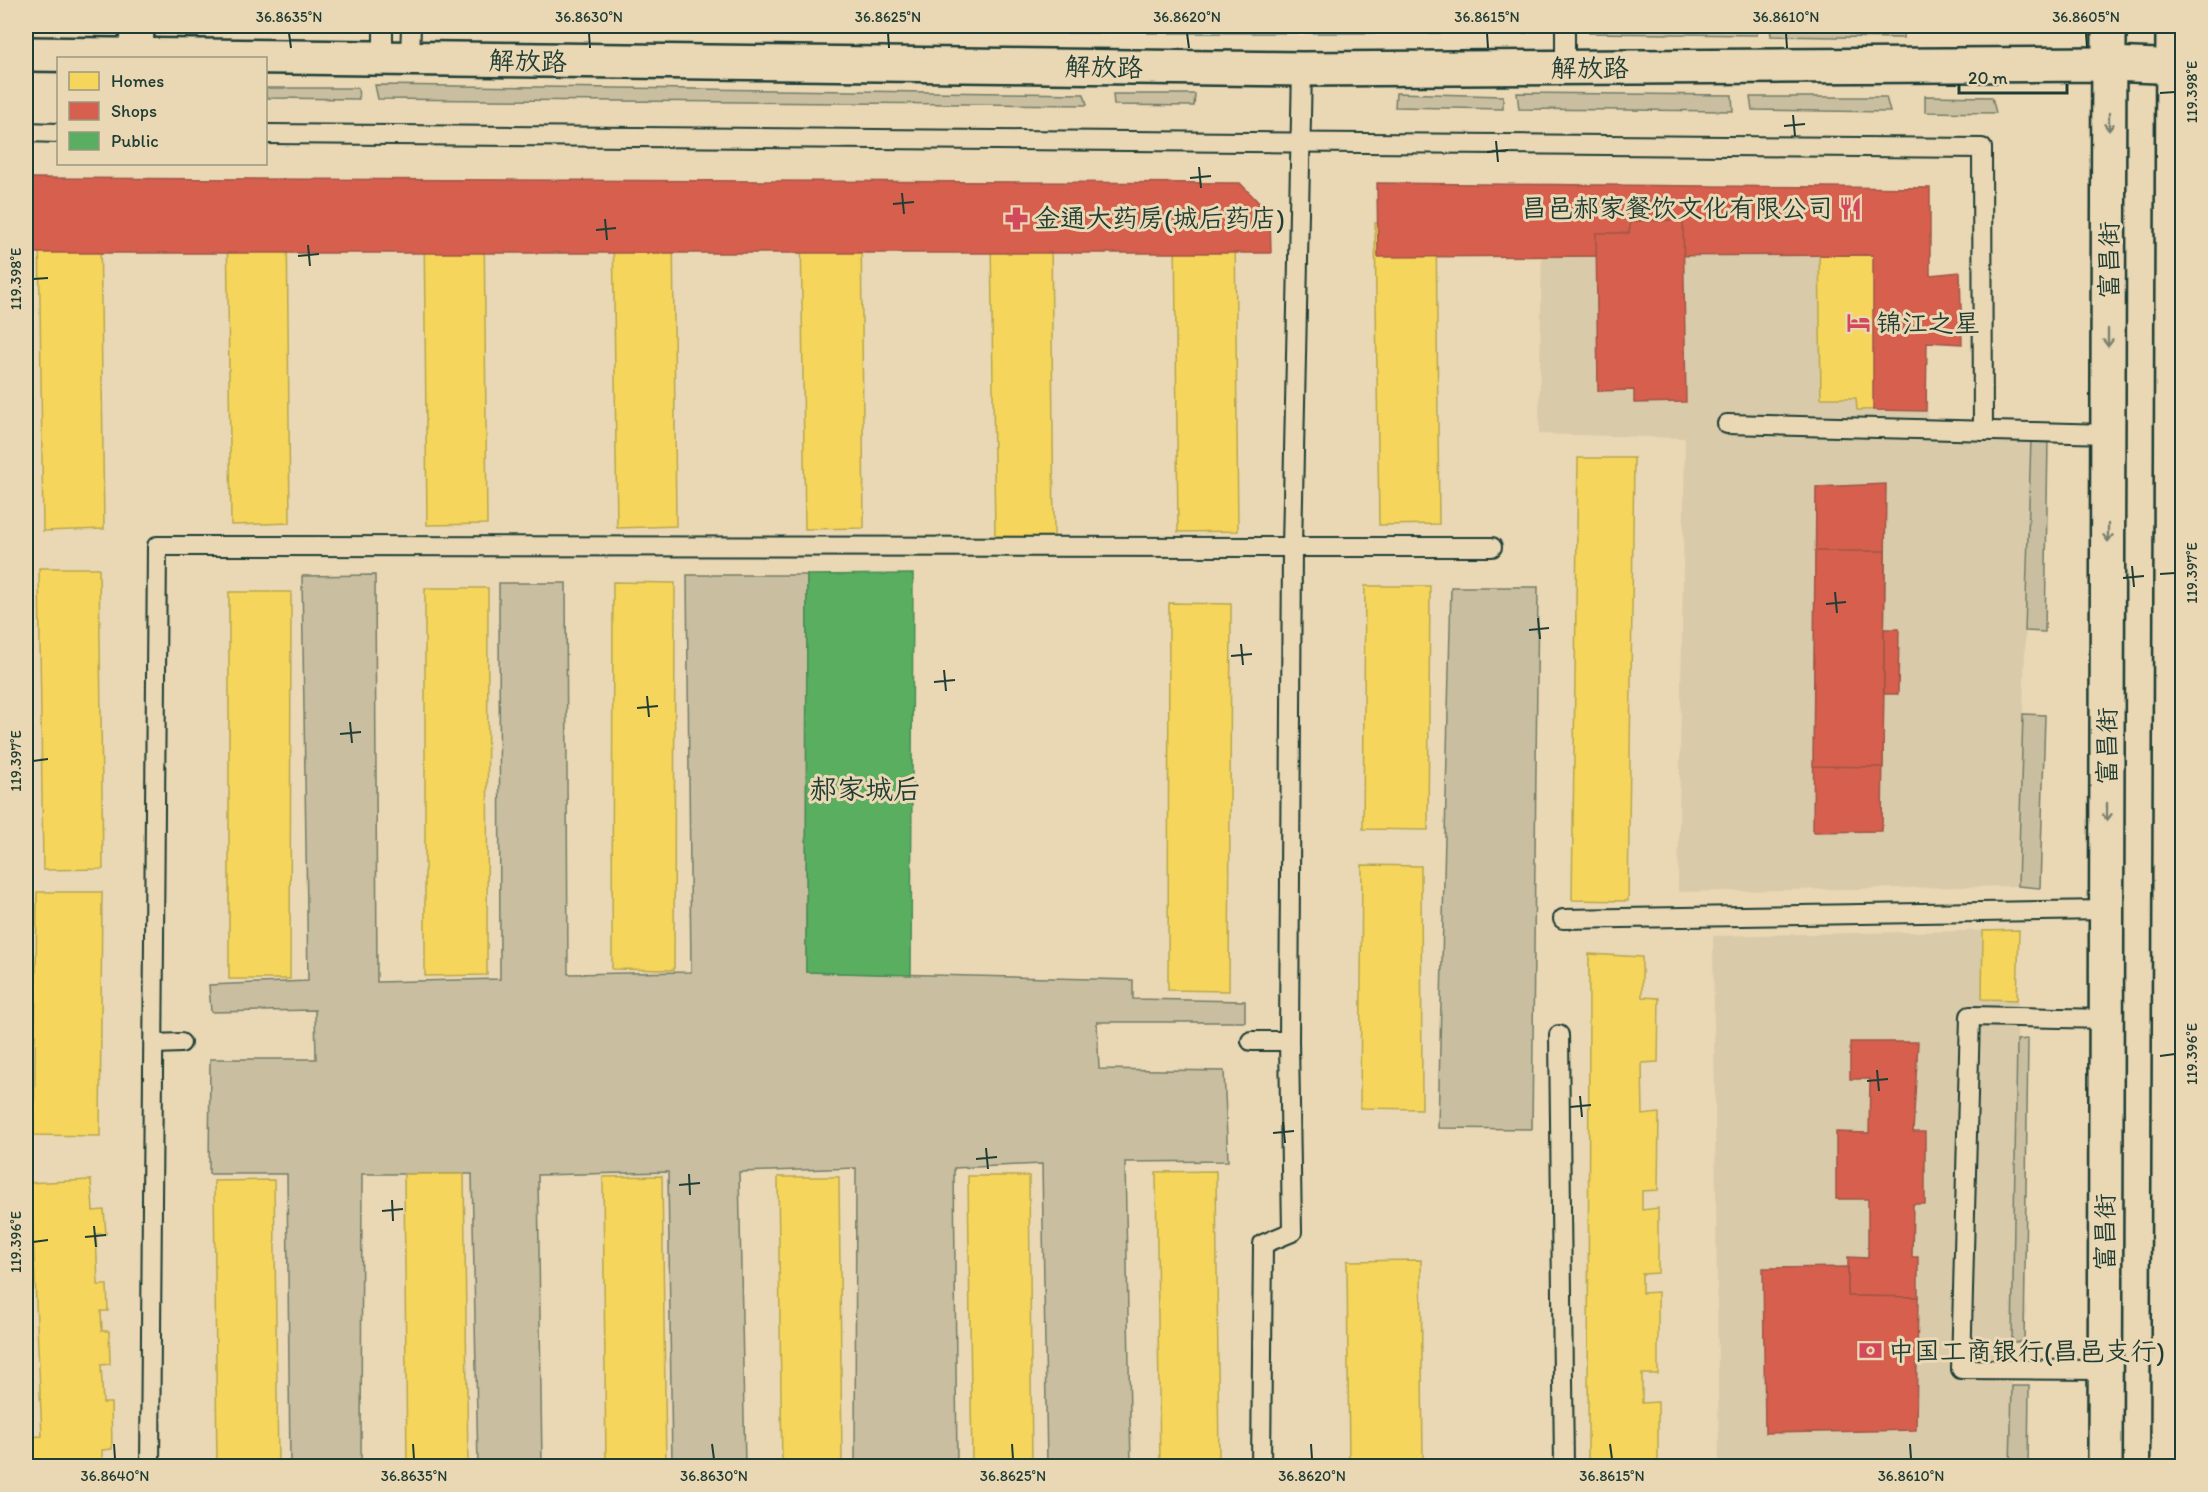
<svg xmlns="http://www.w3.org/2000/svg" width="2208" height="1492" font-family="Itim,'LXGW WenKai TC',sans-serif">
<rect width="100%" height="100%" fill="#ead7b4"/>
<filter id="ink" filterUnits="userSpaceOnUse"><feTurbulence type="fractalNoise" baseFrequency=".0167" numOctaves="2"/><feDisplacementMap in="SourceGraphic" scale="12" xChannelSelector="R" yChannelSelector="G"/><feConvolveMatrix kernelMatrix="1 2 1 2 8 2 1 2 1" color-interpolation-filters="sRGB"/></filter>
<g filter="url(#ink)">
<g fill="#d9caa9">
<polygon points="1543,183 1930,188 1930,274 1960,272 1962,344 1927,343 1928,439 2031,439 2018,886 1678,892 1685,438 1539,434"/>
<polygon points="2019,930 2010,1466 1719,1466 1713,936"/>
</g>
<g fill="#c9be9f" stroke="#747e6a" stroke-width="1.5">
<polygon points="431,26 1102,26 1103,33 432,27"/>
<polygon points="1147,26 1526,26 1526,33 1148,33"/>
<polygon points="1589,26 1757,26 1757,35 1589,33"/>
<polygon points="1770,26 1904,26 1903,38 1771,36"/>
<polygon points="375,85 1084,94 1087,105 378,99"/>
<polygon points="266,88 358,88 359,99 266,98"/>
<polygon points="1396,93 1503,96 1503,109 1395,107"/>
<polygon points="1517,93 1732,95 1733,111 1519,109"/>
<polygon points="1113,94 1195,94 1194,106 1114,105"/>
<polygon points="1925,96 1992,97 1996,113 1925,112"/>
<polygon points="1750,97 1886,97 1890,112 1752,110"/>
<polygon points="2031,439 2048,440 2045,632 2025,631"/>
<polygon points="375,575 377,982 500,979 499,583 566,583 568,974 691,972 687,575 807,575 806,972 1133,980 1133,999 1245,1001 1245,1022 1097,1022 1099,1069 1224,1071 1228,1161 1125,1162 1131,1466 1047,1466 1042,1164 954,1168 957,1466 855,1466 856,1168 739,1172 745,1466 672,1466 668,1172 538,1175 542,1466 478,1466 472,1174 362,1174 361,1466 290,1466 287,1174 209,1174 210,1059 316,1059 315,1010 211,1012 209,985 308,981 302,576"/>
<polygon points="1451,587 1538,587 1532,1129 1438,1128"/>
<polygon points="2023,714 2045,715 2040,888 2018,886"/>
<polygon points="2028,1039 2024,1342 2012,1342 2017,1040"/>
<polygon points="2012,1386 2029,1386 2028,1466 2010,1466"/>
</g>
<g fill="#f6d55c" stroke="#b6a750" stroke-width="1.5">
<polygon points="227,222 287,222 290,523 231,525"/>
<polygon points="424,222 484,222 487,524 427,525"/>
<polygon points="1436,222 1439,524 1379,525 1375,223"/>
<polygon points="613,225 673,225 676,526 617,528"/>
<polygon points="861,226 864,528 805,529 801,227"/>
<polygon points="100,227 104,529 43,531 39,228"/>
<polygon points="1854,228 1906,228 1909,409 1857,410 1856,398 1821,398 1819,241 1852,241"/>
<polygon points="1235,229 1238,531 1178,532 1175,230"/>
<polygon points="1051,235 1054,537 995,538 991,236"/>
<polygon points="1578,458 1634,458 1628,901 1572,900"/>
<polygon points="39,568 99,568 103,869 43,870"/>
<polygon points="613,582 675,583 674,970 612,969"/>
<polygon points="1365,586 1430,586 1428,830 1363,829"/>
<polygon points="425,588 488,588 487,975 425,976"/>
<polygon points="229,592 291,592 290,979 229,979"/>
<polygon points="1169,603 1231,604 1229,991 1168,990"/>
<polygon points="1362,865 1421,866 1422,1109 1360,1108"/>
<polygon points="37,892 102,892 100,1136 34,1135"/>
<polygon points="2019,930 2017,1000 1982,999 1983,931"/>
<polygon points="1589,954 1642,957 1642,997 1659,998 1658,1062 1642,1063 1643,1115 1659,1113 1658,1190 1642,1191 1642,1210 1658,1208 1658,1273 1642,1274 1642,1293 1658,1292 1658,1374 1642,1374 1642,1403 1658,1402 1658,1466 1588,1466"/>
<polygon points="1216,1171 1219,1466 1160,1466 1156,1172"/>
<polygon points="404,1174 464,1174 468,1466 407,1466"/>
<polygon points="662,1176 666,1466 606,1466 603,1177"/>
<polygon points="968,1176 1029,1176 1032,1466 972,1466"/>
<polygon points="778,1177 839,1177 842,1466 782,1466"/>
<polygon points="91,1180 93,1211 104,1210 106,1234 96,1234 98,1285 107,1285 108,1311 101,1311 102,1331 109,1331 110,1364 101,1365 103,1403 111,1403 112,1449 102,1450 102,1466 26,1466 26,1437 42,1436 32,1212 26,1212 26,1183"/>
<polygon points="274,1180 278,1466 217,1466 214,1181"/>
<polygon points="1421,1260 1423,1466 1349,1466 1347,1261"/>
</g>
<g fill="#d6604d" stroke="#9f5646" stroke-width="1.5">
<polygon points="26,178 1240,183 1270,214 1271,253 26,253"/>
<polygon points="1377,183 1930,188 1930,275 1960,272 1962,344 1927,342 1926,411 1873,410 1873,255 1378,257"/>
<polygon points="1683,220 1686,402 1634,403 1634,390 1598,391 1596,233 1629,233 1631,221"/>
<polygon points="1886,484 1882,831 1813,832 1816,487"/>
<polygon points="1815,551 1885,551 1883,767 1813,766"/>
<polygon points="1884,629 1899,629 1898,694 1884,694"/>
<polygon points="1850,1042 1918,1042 1913,1132 1925,1132 1925,1204 1913,1204 1912,1257 1918,1257 1918,1297 1848,1296 1848,1257 1868,1258 1868,1199 1836,1199 1836,1132 1869,1133 1870,1079 1850,1079"/>
<polygon points="1848,1267 1848,1296 1918,1297 1916,1430 1765,1433 1763,1268"/>
</g>
<polygon fill="#5aae61" stroke="#488c54" stroke-width="1.5" points="913,574 911,975 806,972 807,575"/>
<g fill="none" stroke-linecap="round" stroke-linejoin="round">
<defs>
<g id="lane">
<polyline points="1565,26 1565,68"/>
<polyline points="383,59 383,26"/>
<polyline points="410,60 411,26"/>
<polyline points="1302,69 1292,547 1492,547"/>
<polyline points="26,132 58,133"/>
<polyline points="266,134 1982,148 1983,431"/>
<polyline points="1727,424 2108,434"/>
<polyline points="1563,919 2107,910"/>
<polyline points="1559,1035 1564,1466"/>
<polyline points="1251,1041 1289,1041"/>
<polyline points="155,1044 181,1043"/>
<polyline points="2105,1370 1961,1369 1970,1016 2106,1019"/>
<polyline points="150,1466 157,546 1292,547 1289,1041 1292,1232 1263,1244 1261,1466"/>
</g>
<polyline id="street" points="136,56 137,26"/>
<polyline id="secondary" points="26,54 1302,69 2109,64 2182,67"/>
<g id="primary">
<polyline points="2105,1466 2109,26"/>
<polyline points="2168,1466 2173,26"/>
</g>
</defs>
<use href="#lane" stroke="#1f3d34" stroke-width="22"/>
<use href="#street" stroke="#1f3d34" stroke-width="38"/>
<use href="#secondary" stroke="#1f3d34" stroke-width="38"/>
<use href="#primary" stroke="#1f3d34" stroke-width="38"/>
<use href="#lane" stroke="#ead7b4" stroke-width="18"/>
<use href="#street" stroke="#ead7b4" stroke-width="33"/>
<use href="#secondary" stroke="#ead7b4" stroke-width="33"/>
<use href="#primary" stroke="#ead7b4" stroke-width="33"/>
</g>
<defs><path id="oneway-shaft" d="M-6 0H5M1.5-3L5.5 0L1.5 3" fill="none" stroke-width="1.6" stroke-linecap="round" stroke-linejoin="round" transform="scale(1.5)"/></defs>
<g stroke="#7a826e">
<use href="#oneway-shaft" transform="translate(2109 122) rotate(90)"/>
<use href="#oneway-shaft" transform="translate(2108 338) rotate(90)"/>
<use href="#oneway-shaft" transform="translate(2108 533) rotate(90)"/>
<use href="#oneway-shaft" transform="translate(2107 812) rotate(90)"/>
</g>
</g>
<path fill="none" stroke="#1f3d34" stroke-width="2" d="M 289,33 L 291,48M 589,33 L 590,48M 888,33 L 889,48M 1187,33 L 1189,48M 1487,33 L 1488,48M 1786,33 L 1787,48M 2086,33 L 2087,48M 2160,93 L 2175,92M 1793,115 L 1795,136M 1784,126 L 1805,124M 1496,141 L 1498,162M 1487,152 L 1508,150M 1199,167 L 1201,188M 1190,178 L 1211,176M 902,193 L 904,214M 893,204 L 914,202M 605,219 L 607,240M 596,230 L 616,228M 308,245 L 310,266M 298,256 L 319,254M 33,279 L 48,278M 2132,566 L 2134,587M 2160,574 L 2175,573M 2123,578 L 2144,576M 1835,592 L 1837,613M 1826,604 L 1846,602M 1538,618 L 1540,639M 1529,630 L 1549,628M 1241,644 L 1243,665M 1231,656 L 1252,654M 944,670 L 946,691M 934,682 L 955,680M 647,696 L 649,717M 637,708 L 658,706M 350,722 L 352,743M 340,734 L 361,732M 33,761 L 48,759M 2160,1056 L 2175,1054M 1877,1070 L 1879,1091M 1867,1081 L 1888,1079M 1580,1096 L 1582,1117M 1570,1107 L 1591,1105M 1283,1122 L 1285,1143M 1273,1133 L 1294,1131M 986,1148 L 988,1169M 976,1159 L 997,1157M 689,1174 L 690,1195M 679,1185 L 700,1183M 392,1200 L 393,1221M 382,1211 L 403,1209M 94,1226 L 96,1247M 85,1237 L 106,1235M 33,1242 L 48,1240M 114,1444 L 115,1459M 413,1444 L 414,1459M 712,1444 L 714,1459M 1012,1444 L 1013,1459M 1311,1444 L 1312,1459M 1610,1444 L 1612,1459M 1910,1444 L 1911,1459"/>
<defs>
<symbol id="restaurant-bare" viewBox="-9 -9 18 18"><path d="M-5-6h1v4h1v-4h1v4h1v-4h1v5L-1.5 .5V6h-2V.5L-5-1ZM5-6V6H3V1.5H1.5Q1.5-4 5-6Z" fill="#d1495b" stroke="#ead7b4" stroke-width="2.5" paint-order="stroke"/></symbol>
<symbol id="pharmacy-bare" viewBox="-9 -9 18 18"><path d="M-2-6h4v4h4v4h-4v4h-4v-4h-4v-4h4Z" fill="#d1495b" stroke="#ead7b4" stroke-width="2.5" paint-order="stroke"/></symbol>
<symbol id="hotel-bare" viewBox="-9 -9 18 18"><path d="M-6-4.5h1.5V1H6V5H4.5V3h-9V5H-6ZM-4 0a1.8 1.8 0 1 1 3.6 0ZM.5 0V-2.5h3Q6-2.5 6 0Z" fill="#d1495b" stroke="#ead7b4" stroke-width="2.5" paint-order="stroke"/></symbol>
<symbol id="bank-bare" viewBox="-9 -9 18 18"><path d="M-6-4H6V4H-6ZM0-2.3a2.3 2.3 0 1 0 0 4.6a2.3 2.3 0 1 0 0-4.6Z" fill="#d1495b" stroke="#ead7b4" stroke-width="2.5" paint-order="stroke"/></symbol>
</defs>
<g fill-rule="evenodd">
<use href="#restaurant-bare" x="1834" y="192" width="33" height="33"/>
<use href="#pharmacy-bare" x="1000" y="202" width="33" height="33"/>
<use href="#hotel-bare" x="1842" y="306" width="33" height="33"/>
<use href="#bank-bare" x="1854" y="1334" width="33" height="33"/>
</g>
<g text-anchor="middle" stroke-width="6" stroke-linejoin="round" paint-order="stroke">
<g font-size="26" fill="#1f3d34" stroke="#ead7b4">
<text transform="translate(528 61) rotate(1)" y="9">解放路</text>
<text transform="translate(1104 67) rotate(1)" y="9">解放路</text>
<text x="1590" y="77">解放路</text>
<text transform="translate(2109 260) rotate(-90)" y="9">富昌街</text>
<text transform="translate(2107 746) rotate(-90)" y="9">富昌街</text>
<text transform="translate(2105 1232) rotate(-90)" y="9">富昌街</text>
</g>
<g font-size="26" fill="#1f3d34" stroke="#ead7b4" text-anchor="start">
<text x="1833" y="217" text-anchor="end">昌邑郝家餐饮文化有限公司</text>
<text x="1034" y="227">金通大药房(城后药店)</text>
<text x="1876" y="332">锦江之星</text>
<text x="1888" y="1360">中国工商银行(昌邑支行)</text>
</g>
<g font-size="28" fill="#1f3d34" stroke="#ead7b4">
<text x="865" y="799">郝家城后</text>
</g>
</g>
<rect width="2208" height="1492" fill="none" stroke="#ead7b4" stroke-width="66"/>
<rect x="57" y="57" width="210" height="108" fill="#ead7b4" stroke="#999981" stroke-width="1.5"/>
<rect x="69" y="72" width="30" height="18" fill="#f6d55c" stroke="#999981" stroke-width="1.5"/>
<text x="111" y="87" font-size="18" fill="#1f3d34">Homes</text>
<rect x="69" y="102" width="30" height="18" fill="#d6604d" stroke="#999981" stroke-width="1.5"/>
<text x="111" y="117" font-size="18" fill="#1f3d34">Shops</text>
<rect x="69" y="132" width="30" height="18" fill="#5aae61" stroke="#999981" stroke-width="1.5"/>
<text x="111" y="147" font-size="18" fill="#1f3d34">Public</text>
<path d="M1959 84v9h108v-9" fill="none" stroke="#1f3d34" stroke-width="3"/>
<text x="1968" y="84" font-size="18" fill="#1f3d34" stroke="#ead7b4" stroke-width="4.5" paint-order="stroke">20 m</text>
<rect x="33" y="33" width="2142" height="1426" fill="none" stroke="#1f3d34" stroke-width="2"/>
<g font-size="15" text-anchor="middle" fill="#1f3d34">
<text x="289" y="22">36.8635°N</text>
<text x="589" y="22">36.8630°N</text>
<text x="888" y="22">36.8625°N</text>
<text x="1187" y="22">36.8620°N</text>
<text x="1487" y="22">36.8615°N</text>
<text x="1786" y="22">36.8610°N</text>
<text x="2086" y="22">36.8605°N</text>
<text transform="translate(2192 92) rotate(-90)" y="5">119.398°E</text>
<text transform="translate(16 279) rotate(-90)" y="5">119.398°E</text>
<text transform="translate(2192 573) rotate(-90)" y="5">119.397°E</text>
<text transform="translate(16 761) rotate(-90)" y="5">119.397°E</text>
<text transform="translate(2192 1054) rotate(-90)" y="5">119.396°E</text>
<text transform="translate(16 1242) rotate(-90)" y="5">119.396°E</text>
<text x="115" y="1481">36.8640°N</text>
<text x="414" y="1481">36.8635°N</text>
<text x="714" y="1481">36.8630°N</text>
<text x="1013" y="1481">36.8625°N</text>
<text x="1312" y="1481">36.8620°N</text>
<text x="1612" y="1481">36.8615°N</text>
<text x="1911" y="1481">36.8610°N</text>
</g>
</svg>
